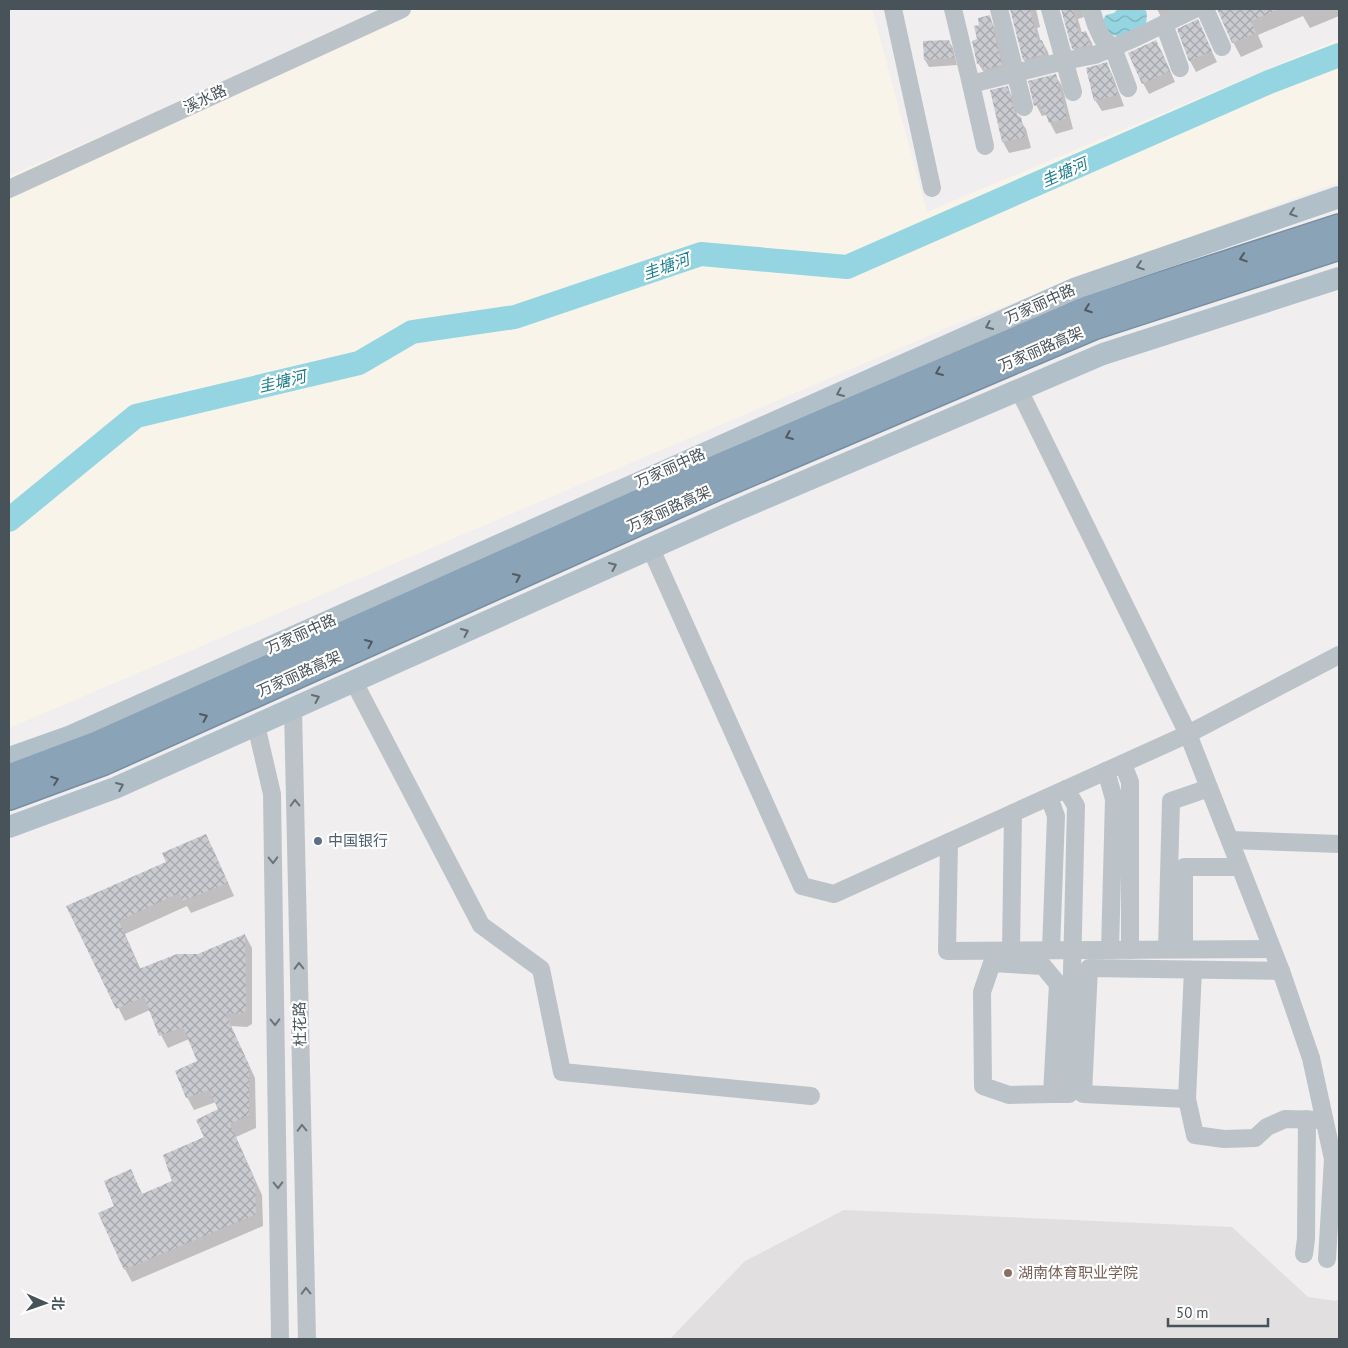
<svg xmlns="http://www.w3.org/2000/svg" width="1348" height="1348" font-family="'PT Sans','Noto Sans SC',sans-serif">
<defs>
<pattern id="water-waves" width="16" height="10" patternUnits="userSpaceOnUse" patternTransform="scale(1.25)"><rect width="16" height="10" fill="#94d5e1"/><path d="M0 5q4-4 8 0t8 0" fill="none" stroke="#7bafb9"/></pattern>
<pattern id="building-cross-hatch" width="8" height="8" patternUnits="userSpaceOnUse" patternTransform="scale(1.25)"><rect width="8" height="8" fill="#c9cbd0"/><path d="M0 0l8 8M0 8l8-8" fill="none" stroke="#a5a7ac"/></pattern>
</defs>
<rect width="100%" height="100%" fill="#f0eeee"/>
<polygon fill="#f9f4e9" points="396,9 872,9 927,212 1339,39 1339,182 959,323 9,728 9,176"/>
<polygon fill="#e1dfdf" points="844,1210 1232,1227 1308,1297 1336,1301 1339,1299 1339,1339 670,1339 745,1261"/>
<polygon fill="url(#water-waves)" points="1118,9 1145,9 1147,14 1146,24 1119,36 1110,35 1103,20 1106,15 1114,13"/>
<g fill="#0003">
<polygon points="1011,9 1036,9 1040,27 1037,28 1041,42 1042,41 1048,52 1051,65 1030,70 1024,60"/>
<polygon points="1060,9 1082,9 1084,17 1078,19 1082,33 1086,32 1092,43 1095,56 1079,59 1073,48 1063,11"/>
<polygon points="1157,9 1193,9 1161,17"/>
<polygon points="1218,9 1339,9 1339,16 1310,28 1303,16 1258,35 1263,47 1241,57 1233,42"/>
<polygon points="989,17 995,28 1008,76 985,74 978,63 981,26"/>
<polygon points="1197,21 1217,62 1196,72 1190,61 1179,30"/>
<polygon points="949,41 953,48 957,65 929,67 925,60"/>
<polygon points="1155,41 1162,52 1175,82 1149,94 1143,83"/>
<polygon points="1106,63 1112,74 1124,106 1102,111 1095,100"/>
<polygon points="1055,75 1062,86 1073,129 1056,134 1046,115 1042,116 1036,105"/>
<polygon points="1007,87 1013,98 1018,117 1026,129 1031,148 1009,153 1003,142 991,91"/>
<polygon points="205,836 213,849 234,896 191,913 187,906 125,934 141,970 198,955 245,935 252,948 252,1024 247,1027 231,1026 255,1078 256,1128 236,1137 262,1195 263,1226 132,1282 125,1269 116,1207 130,1171 143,1195 173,1182 206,1138 220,1110 216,1102 194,1110 187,1097 199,1061 189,1039 168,1048 161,1035 150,1010 125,1021 68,907 167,862"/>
</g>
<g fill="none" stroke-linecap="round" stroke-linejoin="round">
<polyline stroke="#94d5e1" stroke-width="24" points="9,520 136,416 359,363 412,332 515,317 701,254 847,267 1269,82 1339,55"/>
</g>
<g fill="url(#building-cross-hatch)">
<polygon points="1010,9 1030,9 1038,41 1042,40 1046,54 1023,60"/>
<polygon points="1061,9 1073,9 1079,33 1086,31 1090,45 1072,49"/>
<polygon points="1217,9 1279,9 1251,21 1256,33 1232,43"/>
<polygon points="990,15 1002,65 984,70 982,62 977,64 972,41 977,39 974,26 979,25 978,18"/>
<polygon points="1198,19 1212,51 1189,61 1177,29"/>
<polygon points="949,40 954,58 924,60 923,41"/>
<polygon points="1156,40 1170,71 1142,84 1128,53"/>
<polygon points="1107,62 1118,95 1094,101 1086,68 1097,65"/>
<polygon points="1056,74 1067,118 1049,123 1045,111 1042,112 1040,104 1034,106 1028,81"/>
<polygon points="1008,86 1014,110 1016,114 1021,117 1025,137 1002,142 990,90"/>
<polygon points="206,834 228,883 182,901 179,893 119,921 139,969 177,954 198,954 245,934 246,1011 240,1014 225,1013 249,1065 249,1115 230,1124 255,1181 256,1214 124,1270 98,1213 114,1206 104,1181 131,1169 142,1194 172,1181 163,1155 204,1137 196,1120 218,1109 209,1090 186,1098 175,1071 197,1061 183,1027 159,1036 144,997 116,1009 66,906 166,862 162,853"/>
</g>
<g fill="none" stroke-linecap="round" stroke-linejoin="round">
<defs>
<g id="highway">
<polyline points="9,777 97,744 711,470 1087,309 1339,227"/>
<polyline points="9,797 104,762 718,487 1093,327 1339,247"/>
</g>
</defs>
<use href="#highway" stroke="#778ea2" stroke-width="28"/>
<g stroke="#bbc3c9" stroke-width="18">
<polyline points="893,9 932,188"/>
<polyline points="953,9 971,84 1064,61 1095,55 1135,38 1195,9"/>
<polyline points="999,9 1024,107"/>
<polyline points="1050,9 1073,92"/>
<polyline points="1091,9 1096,25 1102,38 1113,48 1128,88"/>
<polyline points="1205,9 1222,47"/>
<polyline points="1164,24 1180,68"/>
<polyline points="971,84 985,146"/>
<polyline points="9,189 402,9"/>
<polyline points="1019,390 1188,734 1339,655"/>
<polyline points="651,549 802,886 834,894 1188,734 1281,971 1311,1058 1333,1159 1327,1259"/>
<polyline points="354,682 481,925 541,969 562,1072 811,1096"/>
<polyline points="293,709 307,1339"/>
<polyline points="256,725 272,794 280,1339"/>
<polyline points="1123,764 1130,782 1130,950"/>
<polyline points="1106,771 1114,799 1110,950"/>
<polyline points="1049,797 1056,816 1051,950"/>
<polyline points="1230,840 1339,844"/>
<polyline points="949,842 947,951 1272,949"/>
<polyline points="1167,949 1171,801 1209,788"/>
<polyline points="1184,949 1184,867 1240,867"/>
<polyline points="1011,950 1013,813"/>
<polyline points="1193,970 1187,1099 1083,1094 1089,968 1281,971"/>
<polyline points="1052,1094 1009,1095 983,1086 982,992 992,963 1043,966 1058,984 1052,1094 1069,1094 1076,806 1066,789"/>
<polyline points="1187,1099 1195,1135 1224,1139 1255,1138 1267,1127 1285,1119 1324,1120"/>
<polyline points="1304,1254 1306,1239 1307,1119"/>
</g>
<g stroke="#b1bfc9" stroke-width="22">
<polyline points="9,758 71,736 1074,289 1339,197"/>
<polyline points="9,827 115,788 730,513 1103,354 1339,278"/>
</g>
<use href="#highway" stroke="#8ba3b7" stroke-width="25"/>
</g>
<defs><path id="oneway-chevron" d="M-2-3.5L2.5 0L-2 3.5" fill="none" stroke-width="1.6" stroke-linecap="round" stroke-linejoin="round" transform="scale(1.25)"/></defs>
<g stroke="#626d75">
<use href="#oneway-chevron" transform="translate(1293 213) rotate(161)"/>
<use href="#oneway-chevron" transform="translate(1140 266) rotate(161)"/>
<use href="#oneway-chevron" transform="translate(989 326) rotate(156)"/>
<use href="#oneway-chevron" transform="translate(840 393) rotate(156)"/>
<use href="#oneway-chevron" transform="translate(613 566) rotate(-24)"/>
<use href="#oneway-chevron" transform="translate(465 632) rotate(-24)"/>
<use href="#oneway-chevron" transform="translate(316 698) rotate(-24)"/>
<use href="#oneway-chevron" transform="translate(120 786) rotate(-23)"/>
</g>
<g stroke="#4f5a62">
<use href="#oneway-chevron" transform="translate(1243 258) rotate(162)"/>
<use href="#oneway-chevron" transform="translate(1088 309) rotate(160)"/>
<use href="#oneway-chevron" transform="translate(939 372) rotate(157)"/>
<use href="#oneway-chevron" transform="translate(789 436) rotate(157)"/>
<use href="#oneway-chevron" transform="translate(517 577) rotate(-24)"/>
<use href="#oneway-chevron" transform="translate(369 643) rotate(-24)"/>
<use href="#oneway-chevron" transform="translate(204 717) rotate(-24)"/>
<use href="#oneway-chevron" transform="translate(55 780) rotate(-20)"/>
</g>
<g stroke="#6a747b">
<use href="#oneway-chevron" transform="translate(295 803) rotate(-91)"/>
<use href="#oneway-chevron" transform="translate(273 860) rotate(89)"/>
<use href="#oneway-chevron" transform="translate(299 966) rotate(-91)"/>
<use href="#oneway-chevron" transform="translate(275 1022) rotate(89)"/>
<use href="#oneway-chevron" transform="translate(302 1128) rotate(-91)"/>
<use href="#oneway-chevron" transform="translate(278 1185) rotate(89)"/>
<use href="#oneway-chevron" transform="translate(306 1291) rotate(-91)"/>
</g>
<circle fill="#5c6f8a" stroke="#fff" stroke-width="2" cx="318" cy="841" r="5"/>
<circle fill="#8d6e63" stroke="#fff" stroke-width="2" cx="1008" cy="1273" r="5"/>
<g text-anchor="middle" stroke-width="4.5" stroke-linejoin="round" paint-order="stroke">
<g font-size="15" fill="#485259" stroke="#fff">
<text transform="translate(205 99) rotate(-25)" y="5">溪水路</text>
<text transform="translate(1040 304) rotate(-24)" y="5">万家丽中路</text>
<text transform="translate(1041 349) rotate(-23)" y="5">万家丽路高架</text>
<text transform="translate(670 468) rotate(-24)" y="5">万家丽中路</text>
<text transform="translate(669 509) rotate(-24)" y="5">万家丽路高架</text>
<text transform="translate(301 634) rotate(-24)" y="5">万家丽中路</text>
<text transform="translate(299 674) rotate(-24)" y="5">万家丽路高架</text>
<text transform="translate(300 1024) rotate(-91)" y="5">杜花路</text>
</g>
<g font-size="15" fill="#4e5e75" stroke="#fff" text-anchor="start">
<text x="328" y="846">中国银行</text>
</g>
<g font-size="15" fill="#785e54" stroke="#fff" text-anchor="start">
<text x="1018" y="1278">湖南体育职业学院</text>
</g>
<g font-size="16" font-style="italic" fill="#1d7e90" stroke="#fff">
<text transform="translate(1064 172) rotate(-24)" y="6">圭塘河</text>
<text transform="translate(666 266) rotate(-19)" y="6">圭塘河</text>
<text transform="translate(282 381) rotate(-13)" y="6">圭塘河</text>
</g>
</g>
<rect width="1348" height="1348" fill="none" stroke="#485259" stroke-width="20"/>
<g transform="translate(45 1303) rotate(92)" stroke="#ffffff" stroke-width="4" paint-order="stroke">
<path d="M0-4L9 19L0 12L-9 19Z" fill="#485259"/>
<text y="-8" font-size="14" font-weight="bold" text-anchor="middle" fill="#485259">北</text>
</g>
<path d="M1168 1318v8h100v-8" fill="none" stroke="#485259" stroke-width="2.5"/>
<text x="1176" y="1318" font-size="15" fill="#485259" stroke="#ffffff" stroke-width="4" paint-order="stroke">50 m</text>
</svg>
